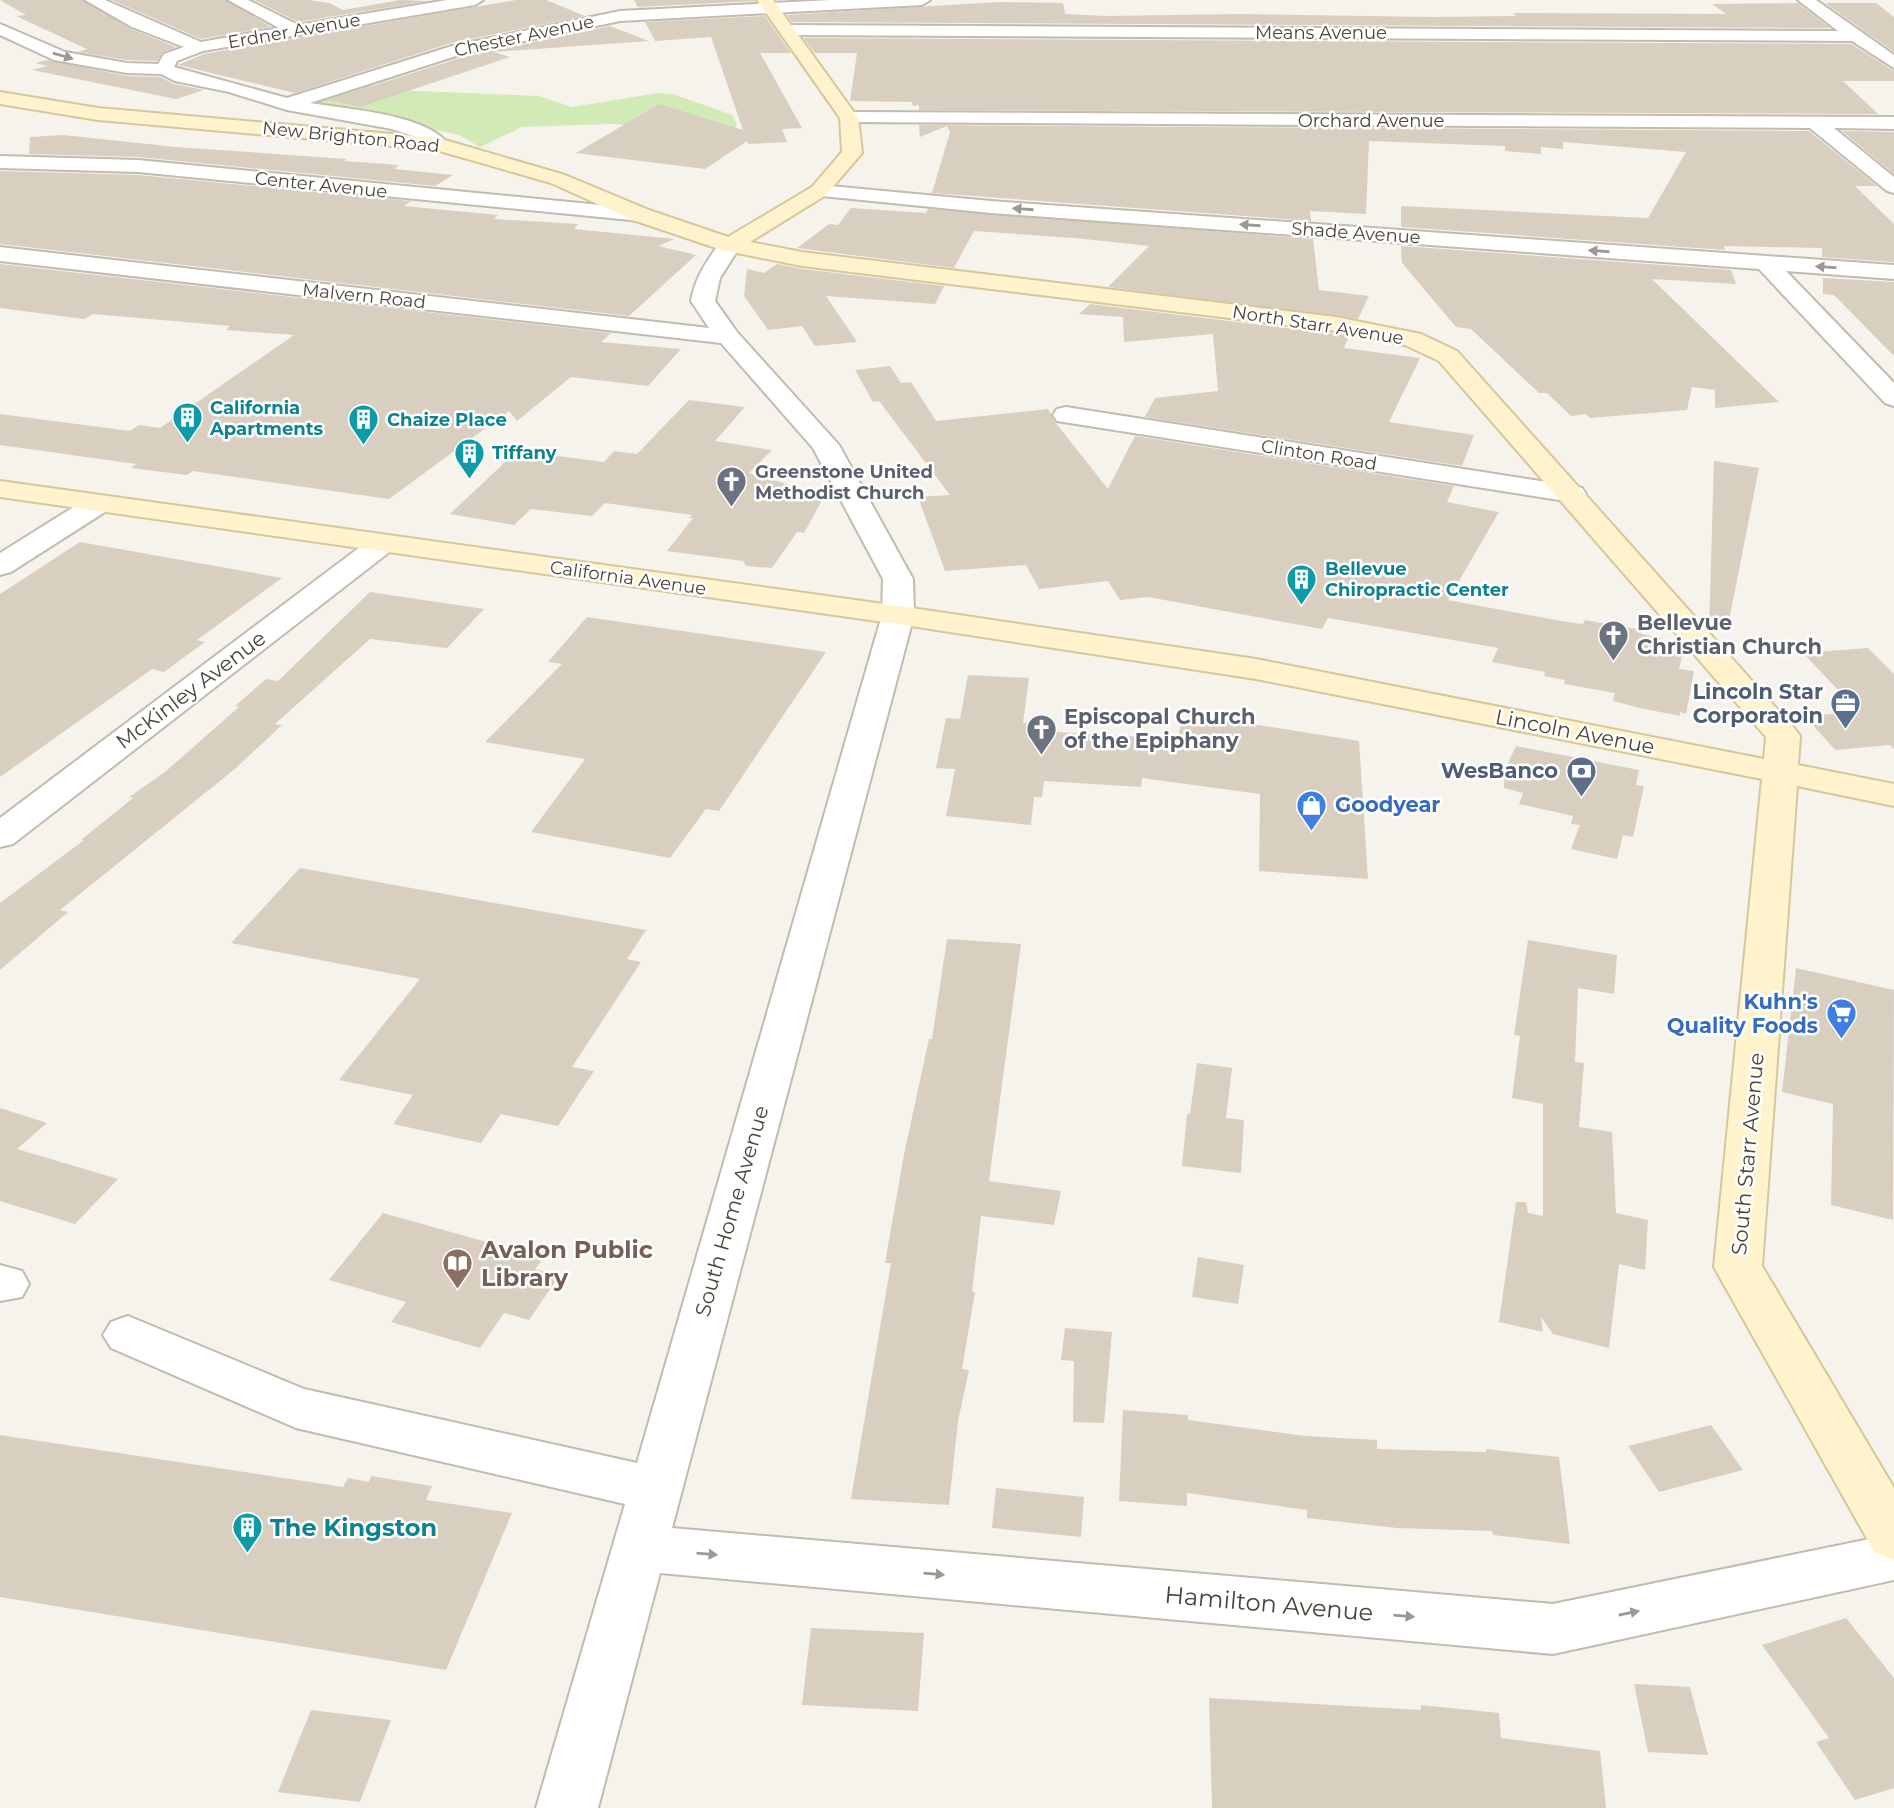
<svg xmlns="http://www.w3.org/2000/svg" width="1894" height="1808" font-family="Montserrat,sans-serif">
<rect width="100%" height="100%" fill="#f6f3ec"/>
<polygon fill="#d2eab5" points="366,84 393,90 539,96 572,107 658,93 673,94 732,115 737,125 732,133 612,124 522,127 480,147 459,135 314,102"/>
<g fill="#d8cfc1">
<polygon points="0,0 83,0 131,29 176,47 163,52 157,61 127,60 78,52 87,49 16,16 26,15"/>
<polygon points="112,0 226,0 271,27 201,39"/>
<polygon points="254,0 309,0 329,3 343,10 400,0 428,1 298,22"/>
<polygon points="516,0 546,0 585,16 451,43 295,93 178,65 204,54"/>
<polygon points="634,0 754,0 755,1 638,7"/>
<polygon points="999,2 1063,3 1065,14 1105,16 1241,14 1433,17 1516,16 1513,13 1726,14 1712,4 1798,3 1830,28 792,22 787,15"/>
<polygon points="1825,3 1876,3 1894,17 1894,52"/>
<polygon points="765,16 791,53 760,53 802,128 782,129 787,142 748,144 747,141 705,169 576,153 659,104 743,130 711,37 655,41 645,22"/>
<polygon points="610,26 649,41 493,52 510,57 360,107 328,100 463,57"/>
<polygon points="803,38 1851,44 1894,71 1894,81 1843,81 1878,114 919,110 919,105 913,106 912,102 850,101 857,53 815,53"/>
<polygon points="47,60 127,76 160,77 174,84 204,90 176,99 32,70 47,66 35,63"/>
<polygon points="919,125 1809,131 1877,186 1855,186 1894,224 1894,262 1822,257 1822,248 1724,246 1725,250 1401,227 1401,206 1648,218 1686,152 1563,142 1563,149 1541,147 1541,154 1505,151 1505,146 1369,141 1366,214 1310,211 1311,221 932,193 950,132 947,126 920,137"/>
<polygon points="1842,131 1894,132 1894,174"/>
<polygon points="63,135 176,147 347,159 344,161 399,165 394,169 453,175 435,186 138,157 29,154 30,137"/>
<polygon points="0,171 138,175 411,201 404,206 498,215 494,219 578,224 574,229 675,239 658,246 696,255 629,316 0,244"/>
<polygon points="851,208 926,213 928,209 1313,239 1319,290 1369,296 1358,319 1108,287 1149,246 1075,238 974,231 954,268 797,248 829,224 838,225"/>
<polygon points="1401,246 1731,270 1736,284 1652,279 1779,402 1715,408 1715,390 1692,387 1687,410 1590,418 1586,414 1571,416 1547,393 1539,393 1471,329 1456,327 1402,263"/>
<polygon points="0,264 611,333 601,342 681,349 648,386 571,377 517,421 509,411 389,499 193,471 187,475 131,468 136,464 0,445 0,414 130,431 139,425 160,428 294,335 226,330 230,326 93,314 84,319 0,308"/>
<polygon points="777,264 802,269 944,286 935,304 826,296 857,342 815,346 802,326 768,330 744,296 747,269 764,273"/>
<polygon points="1823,278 1894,282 1894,356 1834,295 1823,294"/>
<polygon points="1090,304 1336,334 1349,336 1344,348 1420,358 1389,422 1474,435 1462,466 1145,417 1155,398 1218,391 1213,334 1124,342 1123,317 1079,314"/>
<polygon points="890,366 901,383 911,382 936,421 1048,409 1055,422 1108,489 1135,436 1454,486 1447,502 1499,512 1448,600 1561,621 1583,624 1585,620 1642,630 1641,634 1661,638 1658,652 1682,656 1679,669 1694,671 1686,714 1680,712 1680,716 1640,708 1613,701 1615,693 1564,684 1565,680 1544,676 1545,672 1492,662 1498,648 1328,618 1322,629 1148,597 1120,600 1108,581 1039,589 1026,565 945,571 918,497 950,495 879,401 873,402 855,370"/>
<polygon points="689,400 745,407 715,441 772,450 749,473 804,489 822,500 804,533 797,532 772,568 746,566 743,561 667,551 693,518 689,518 692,515 605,503 592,516 531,509 514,525 450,514 517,451 604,462 614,451 637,454"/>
<polygon points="1714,461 1759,468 1727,631 1709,629"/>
<polygon points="80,542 282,578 197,640 205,642 164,672 152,669 0,777 0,594"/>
<polygon points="370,592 484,609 447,648 370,639 275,724 282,725 236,768 60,910 68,912 0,970 0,903 84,840 81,840 133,798 129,797 165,772 239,707 235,706 266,679 278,681"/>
<polygon points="587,617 826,652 719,811 706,809 670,858 531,832 585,759 485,742 562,664 548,662"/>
<polygon points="1868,648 1894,674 1894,749 1890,745 1835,750 1805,716 1859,712 1803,653"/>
<polygon points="968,675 1029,678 1023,723 1041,724 1041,731 1177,739 1182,722 1186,722 1189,714 1359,741 1368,879 1259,871 1260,794 1142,778 1141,787 1044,781 1042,797 1034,797 1031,825 946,816 955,769 936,768 946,718 960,719"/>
<polygon points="1516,746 1639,770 1636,785 1644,786 1633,837 1623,835 1617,859 1571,849 1580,825 1571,824 1573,816 1519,804 1523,793 1504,788 1505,769"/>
<polygon points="300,868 646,930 627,959 641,962 572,1067 594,1071 558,1126 501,1114 481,1143 393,1124 413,1095 339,1080 420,979 231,943"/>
<polygon points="947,939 1021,944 989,1181 1061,1191 1054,1225 981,1216 972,1292 975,1292 962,1369 969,1370 958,1421 949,1505 851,1499 891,1263 885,1263 904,1154 929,1039 932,1039"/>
<polygon points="1528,940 1617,955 1614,994 1578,988 1575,1062 1584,1063 1579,1127 1612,1132 1616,1213 1648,1220 1645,1270 1619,1264 1609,1348 1553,1334 1541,1317 1543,1332 1499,1322 1516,1202 1526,1202 1528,1213 1543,1216 1543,1104 1512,1098 1520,1036 1514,1035"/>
<polygon points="1796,968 1894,990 1893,1220 1831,1205 1833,1104 1782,1092"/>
<polygon points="1197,1063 1232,1068 1226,1118 1244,1120 1241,1173 1182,1166 1187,1114 1190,1114"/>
<polygon points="0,1108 47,1123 17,1149 118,1179 75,1224 0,1201"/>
<polygon points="383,1213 544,1258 535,1269 559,1276 529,1320 504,1313 480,1348 391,1322 406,1302 329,1280"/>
<polygon points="1198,1257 1244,1265 1238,1304 1192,1297"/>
<polygon points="1065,1328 1112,1332 1104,1423 1073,1422 1074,1361 1061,1360"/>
<polygon points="1123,1410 1188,1415 1188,1420 1305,1436 1377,1440 1377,1449 1486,1452 1486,1449 1559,1457 1570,1544 1493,1535 1492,1531 1397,1528 1307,1518 1307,1510 1187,1493 1187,1506 1119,1501"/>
<polygon points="1711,1425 1743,1470 1659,1492 1628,1446"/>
<polygon points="0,1435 343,1487 348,1478 369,1482 371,1476 432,1486 426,1500 512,1513 446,1670 0,1597"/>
<polygon points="996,1488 1084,1497 1081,1537 992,1528"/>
<polygon points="1846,1618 1894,1678 1894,1788 1855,1800 1816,1742 1829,1738 1762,1645"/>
<polygon points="811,1628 924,1633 918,1711 802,1705"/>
<polygon points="1634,1684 1690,1687 1708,1755 1648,1752"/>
<polygon points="1209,1698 1421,1710 1421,1705 1499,1713 1501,1738 1600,1751 1606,1808 1212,1808"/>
<polygon points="311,1710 391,1720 360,1802 278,1792"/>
</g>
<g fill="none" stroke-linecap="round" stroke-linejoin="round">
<defs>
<g id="street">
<path d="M 85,0 L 105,0 L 201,42 L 279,28 L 228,0 L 248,0 L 298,25 L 447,0 L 483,0 L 475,5 L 203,51 L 177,61 L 174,67 L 287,98 L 452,46 L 620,11 L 831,0 L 930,0 L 922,5 L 620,21 L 462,54 L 310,103 C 346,109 426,114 448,144 L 438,150 L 431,148 L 422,139 L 392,129 L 287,110 L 229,92 L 175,81 L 161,74 L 127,73 L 54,60 L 0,35 L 0,24 L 65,52 L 127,63 L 158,64 L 164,54 L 184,47 L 132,27 Z"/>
<polygon points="1798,0 1816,0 1894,55 1894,68 1852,41 786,35 778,30 786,25 1838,31"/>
<polygon points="849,112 1894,117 1894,129 1834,128 1894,177 1894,193 1887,191 1810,128 842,122 840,118 842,114"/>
<polygon points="0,156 138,160 641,209 652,215 641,221 138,172 0,168"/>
<polygon points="819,185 991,201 1894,265 1894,279 1786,271 1894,383 1894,406 1885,403 1759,269 991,213 812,195 809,191"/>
<path d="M 730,238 L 741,245 L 720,278 L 715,301 L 737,332 L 839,445 L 913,579 L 914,615 L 672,1528 L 1553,1604 L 1894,1534 L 1894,1580 L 1553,1654 L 660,1573 L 598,1808 L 536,1808 L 625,1504 L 296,1428 L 111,1348 L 103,1335 L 111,1322 L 128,1316 L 304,1389 L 637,1463 L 882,615 L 883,579 L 813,448 L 721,343 L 0,261 L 0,247 L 709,328 L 691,301 C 695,277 708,259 722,240 Z"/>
<polygon points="1066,407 1572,486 1582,488 1586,494 1582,500 1572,502 1057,421 1053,415 1057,409"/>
<polygon points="98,495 108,498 112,504 108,510 11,572 0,575 0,553 88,498"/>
<polygon points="382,535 392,538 397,544 392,550 13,844 0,847 0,818 372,538"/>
<polygon points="0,1265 22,1271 29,1284 22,1297 0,1301"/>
</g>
<polygon id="secondary" points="757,0 773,0 858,118 862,153 826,195 750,242 802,252 1336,317 1421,334 1457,351 1795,729 1800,736 1798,765 1894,784 1894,806 1797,786 1762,1266 1894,1488 1894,1560 1875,1553 1714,1267 1762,779 1256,679 898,624 0,497 0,481 898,606 1256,659 1764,759 1766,737 1439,361 1405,345 1336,331 802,266 722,250 633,220 551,183 436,150 98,120 0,104 0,92 98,108 438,138 565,175 649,210 728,237 812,187 842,152 840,118"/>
</defs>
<use href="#street" stroke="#c2bbae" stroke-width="4"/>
<use href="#secondary" stroke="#d6c79b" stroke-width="4"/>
<use href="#street" fill="#fff" fill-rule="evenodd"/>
<use href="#secondary" fill="#fff3cd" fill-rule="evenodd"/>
</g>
<defs><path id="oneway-solid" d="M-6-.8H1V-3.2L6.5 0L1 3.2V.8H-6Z" transform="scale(1.75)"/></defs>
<g fill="#9c9892">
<use href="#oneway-solid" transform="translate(63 56) rotate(16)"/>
<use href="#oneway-solid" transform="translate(1023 209) rotate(-176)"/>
<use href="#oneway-solid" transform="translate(1250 225) rotate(-176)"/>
<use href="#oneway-solid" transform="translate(1599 251) rotate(-176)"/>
<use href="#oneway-solid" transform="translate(1826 267) rotate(-176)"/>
<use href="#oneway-solid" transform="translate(707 1554) rotate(5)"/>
<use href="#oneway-solid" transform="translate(934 1574) rotate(5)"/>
<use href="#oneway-solid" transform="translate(1629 1613) rotate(-12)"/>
<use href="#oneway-solid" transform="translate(1404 1616) rotate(5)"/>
</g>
<defs>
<symbol id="building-pin" viewBox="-11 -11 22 30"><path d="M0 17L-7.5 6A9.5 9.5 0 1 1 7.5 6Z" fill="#0f9aa8" stroke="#fff"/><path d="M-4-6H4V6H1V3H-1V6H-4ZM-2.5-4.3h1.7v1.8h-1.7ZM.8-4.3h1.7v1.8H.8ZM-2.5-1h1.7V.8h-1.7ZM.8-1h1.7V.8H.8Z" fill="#fff"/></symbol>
<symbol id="church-pin" viewBox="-11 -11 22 30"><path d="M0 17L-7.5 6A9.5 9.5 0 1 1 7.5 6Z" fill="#6b7280" stroke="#fff"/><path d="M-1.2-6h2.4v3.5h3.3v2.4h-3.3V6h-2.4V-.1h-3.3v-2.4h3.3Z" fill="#fff"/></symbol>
<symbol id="office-pin" viewBox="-11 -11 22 30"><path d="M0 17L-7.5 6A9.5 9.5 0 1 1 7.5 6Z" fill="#5c6f8a" stroke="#fff"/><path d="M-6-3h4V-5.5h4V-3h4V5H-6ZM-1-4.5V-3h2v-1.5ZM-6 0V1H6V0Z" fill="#fff"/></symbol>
<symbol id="bank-pin" viewBox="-11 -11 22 30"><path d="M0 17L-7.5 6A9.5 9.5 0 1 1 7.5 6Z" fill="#5c6f8a" stroke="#fff"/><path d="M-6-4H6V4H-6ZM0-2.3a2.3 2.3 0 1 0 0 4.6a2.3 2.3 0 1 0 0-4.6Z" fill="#fff"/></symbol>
<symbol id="shop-pin" viewBox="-11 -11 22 30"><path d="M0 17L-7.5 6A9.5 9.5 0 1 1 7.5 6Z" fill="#3f7fe0" stroke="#fff"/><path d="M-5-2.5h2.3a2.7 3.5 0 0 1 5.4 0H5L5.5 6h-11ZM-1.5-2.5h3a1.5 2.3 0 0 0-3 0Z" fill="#fff"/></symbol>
<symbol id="supermarket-pin" viewBox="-11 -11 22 30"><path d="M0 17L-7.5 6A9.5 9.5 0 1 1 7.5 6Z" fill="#3f7fe0" stroke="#fff"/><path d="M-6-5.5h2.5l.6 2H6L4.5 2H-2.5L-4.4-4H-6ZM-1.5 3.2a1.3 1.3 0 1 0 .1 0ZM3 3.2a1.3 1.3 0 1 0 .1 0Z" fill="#fff"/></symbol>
<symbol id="library-pin" viewBox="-11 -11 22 30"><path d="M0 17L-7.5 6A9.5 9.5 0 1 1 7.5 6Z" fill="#8d6e63" stroke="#fff"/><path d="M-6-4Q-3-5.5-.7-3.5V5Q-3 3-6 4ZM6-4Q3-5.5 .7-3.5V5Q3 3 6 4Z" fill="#fff"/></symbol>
</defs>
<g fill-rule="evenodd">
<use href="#building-pin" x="170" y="400" width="35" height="47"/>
<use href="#building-pin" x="346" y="402" width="35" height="47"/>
<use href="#building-pin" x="452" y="436" width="35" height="47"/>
<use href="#church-pin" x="714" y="464" width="35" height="47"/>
<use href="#building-pin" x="1284" y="562" width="35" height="47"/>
<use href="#church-pin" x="1596" y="618" width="35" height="47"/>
<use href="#office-pin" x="1828" y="686" width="35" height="47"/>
<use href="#church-pin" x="1024" y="712" width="35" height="47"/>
<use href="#bank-pin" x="1564" y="754" width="35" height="47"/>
<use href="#shop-pin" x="1294" y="788" width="35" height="47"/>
<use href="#supermarket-pin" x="1824" y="996" width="35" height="47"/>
<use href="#library-pin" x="440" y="1246" width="35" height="47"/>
<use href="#building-pin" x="230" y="1510" width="35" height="47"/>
</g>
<g text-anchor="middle" stroke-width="5" stroke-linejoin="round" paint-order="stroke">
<g font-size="18" fill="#4b4439" stroke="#fff">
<text transform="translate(294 31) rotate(-10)" y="6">Erdner Avenue</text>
<text x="1321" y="39">Means Avenue</text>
<text transform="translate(524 36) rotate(-12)" y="6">Chester Avenue</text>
<text x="1371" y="127">Orchard Avenue</text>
<text transform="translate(351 137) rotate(6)" y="6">New Brighton Road</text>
<text transform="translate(321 185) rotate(6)" y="6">Center Avenue</text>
<text transform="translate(1356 233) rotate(4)" y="6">Shade Avenue</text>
<text transform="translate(364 296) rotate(6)" y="6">Malvern Road</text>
<text transform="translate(1318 325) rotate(9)" y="6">North Starr Avenue</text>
<text transform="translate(1319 455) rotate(9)" y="6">Clinton Road</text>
<text transform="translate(628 578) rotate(8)" y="6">California Avenue</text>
</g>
<g font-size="18" font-weight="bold" fill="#0d838f" stroke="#fff" text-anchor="start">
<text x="210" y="414">California<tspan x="210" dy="21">Apartments</tspan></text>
<text x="387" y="426">Chaize Place</text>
<text x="492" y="459">Tiffany</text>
<text x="1325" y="575">Bellevue<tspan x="1325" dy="21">Chiropractic Center</tspan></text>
</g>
<g font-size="18" font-weight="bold" fill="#5b616d" stroke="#fff" text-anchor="start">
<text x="755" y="478">Greenstone United<tspan x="755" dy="21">Methodist Church</tspan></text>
</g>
<g font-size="21" font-weight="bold" fill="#5b616d" stroke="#fff" text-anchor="start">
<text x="1637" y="630">Bellevue<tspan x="1637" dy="24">Christian Church</tspan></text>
<text x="1064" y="724">Episcopal Church<tspan x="1064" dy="24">of the Epiphany</tspan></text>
</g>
<g font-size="21" fill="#4b4439" stroke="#fff">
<text transform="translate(191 690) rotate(-37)" y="7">McKinley Avenue</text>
<text transform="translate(1575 732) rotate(11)" y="7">Lincoln Avenue</text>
<text transform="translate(1748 1154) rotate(-85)" y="7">South Starr Avenue</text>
<text transform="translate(732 1211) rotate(-74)" y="7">South Home Avenue</text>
</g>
<g font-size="21" font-weight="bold" fill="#4e5e75" stroke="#fff" text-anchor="end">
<text x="1823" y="699">Lincoln Star<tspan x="1823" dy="24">Corporatoin</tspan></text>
<text x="1558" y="778">WesBanco</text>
</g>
<g font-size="21" font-weight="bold" fill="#366cbe" stroke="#fff" text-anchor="start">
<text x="1335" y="812">Goodyear</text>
<text x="1818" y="1009" text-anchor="end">Kuhn's<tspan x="1818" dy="24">Quality Foods</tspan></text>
</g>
<g font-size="24" font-weight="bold" fill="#785e54" stroke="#fff" text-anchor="start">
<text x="481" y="1258">Avalon Public<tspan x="481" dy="28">Library</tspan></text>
</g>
<g font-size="24" font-weight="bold" fill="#0d838f" stroke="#fff" text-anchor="start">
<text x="270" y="1536">The Kingston</text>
</g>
<g font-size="24" fill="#4b4439" stroke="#fff">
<text transform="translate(1269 1604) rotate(5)" y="8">Hamilton Avenue</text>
</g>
</g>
</svg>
